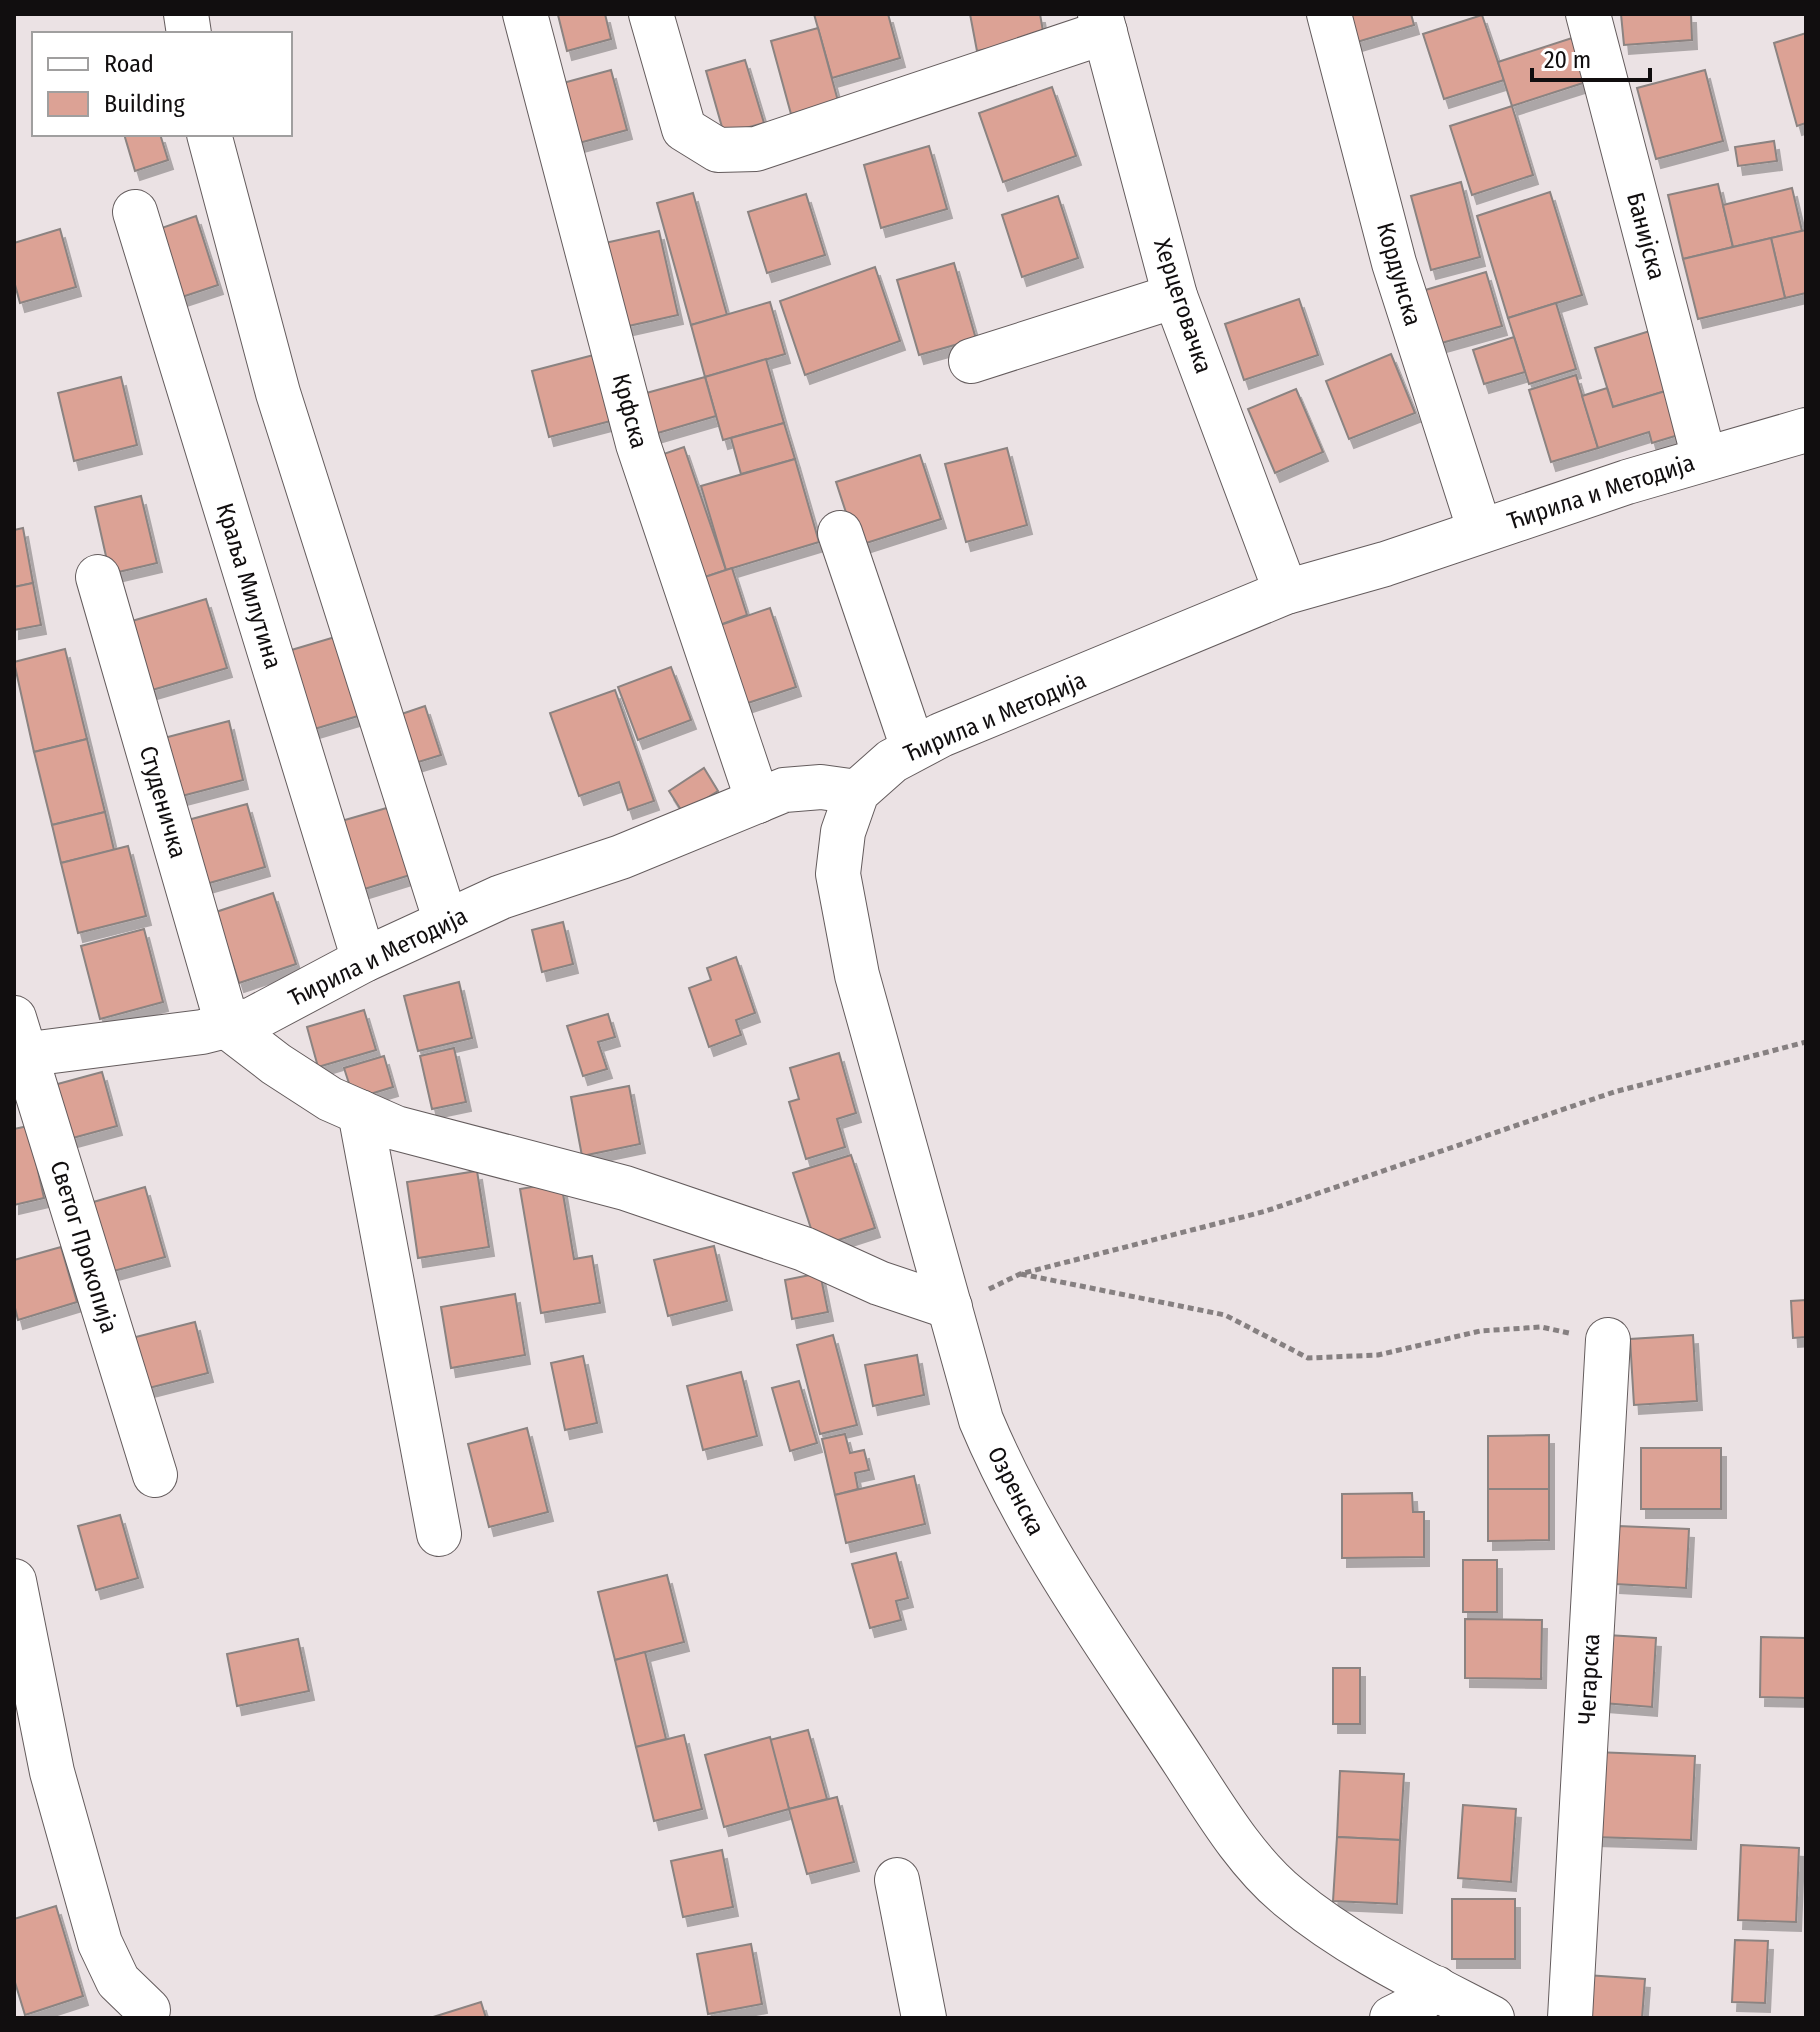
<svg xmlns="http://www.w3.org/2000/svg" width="1820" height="2032" font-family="'Fira Sans Condensed',sans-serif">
<defs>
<filter id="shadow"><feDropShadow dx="5" dy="9" stdDeviation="0" flood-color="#0004"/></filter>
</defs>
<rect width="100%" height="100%" fill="#ebe2e4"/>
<g fill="#dca295" stroke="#8b8381" stroke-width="2" filter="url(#shadow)">
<polygon points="605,14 611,39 567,51 558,15"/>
<polygon points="814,14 888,14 900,58 832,78"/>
<polygon points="970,14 1040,14 1044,37 977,51"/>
<polygon points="1349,14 1411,14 1414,25 1357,42"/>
<polygon points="1621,14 1691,14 1692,40 1624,45"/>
<polygon points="1482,15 1504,80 1444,99 1423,34"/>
<polygon points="818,28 838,101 791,114 771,41"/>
<polygon points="1806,33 1806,123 1797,126 1774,43"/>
<polygon points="1572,38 1586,82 1512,106 1498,62"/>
<polygon points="745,60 764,123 724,134 706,71"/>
<polygon points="611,70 627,130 568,146 552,86"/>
<polygon points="1705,70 1723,141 1656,159 1637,88"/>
<polygon points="1052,87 1076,156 1003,182 979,113"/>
<polygon points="1512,106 1533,175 1472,195 1450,126"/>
<polygon points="124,134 160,134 168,160 135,171"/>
<polygon points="1774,141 1777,161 1738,166 1735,147"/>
<polygon points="929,146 947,209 881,228 864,165"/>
<polygon points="1461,182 1480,257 1431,270 1411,196"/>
<polygon points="1718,184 1733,247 1683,259 1668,195"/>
<polygon points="1792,188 1802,231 1733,247 1723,205"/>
<polygon points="1550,192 1582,295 1508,318 1477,216"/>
<polygon points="693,193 727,315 691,325 657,203"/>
<polygon points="806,194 825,255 767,273 748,212"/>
<polygon points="1058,196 1078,258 1022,277 1002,215"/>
<polygon points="196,216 218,285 176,299 153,231"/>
<polygon points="60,229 76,287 20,303 14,281 14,243"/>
<polygon points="1806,230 1806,293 1785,298 1771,238"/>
<polygon points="659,231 678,315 615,329 596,245"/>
<polygon points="1771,238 1785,298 1698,319 1683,259"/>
<polygon points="954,263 976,339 919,355 897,280"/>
<polygon points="875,267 900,341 805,375 780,301"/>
<polygon points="1486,272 1502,326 1438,344 1422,291"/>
<polygon points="1299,299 1318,355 1244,380 1225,324"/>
<polygon points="770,302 785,354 705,377 691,325"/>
<polygon points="1556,303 1576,369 1529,384 1508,318"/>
<polygon points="1653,330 1672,389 1613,407 1595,348"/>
<polygon points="1514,337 1525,372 1484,384 1473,350"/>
<polygon points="609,351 626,417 549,437 532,371"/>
<polygon points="1391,354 1415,413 1349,439 1326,381"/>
<polygon points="766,359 784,423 723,440 705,377"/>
<polygon points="1576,375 1598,448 1551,462 1529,390"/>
<polygon points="121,377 137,445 74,461 58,393"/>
<polygon points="705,377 716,416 651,435 639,395"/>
<polygon points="1607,388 1613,407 1672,389 1685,433 1652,443 1649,432 1598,448 1582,396"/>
<polygon points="1296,389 1323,452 1275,473 1248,409"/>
<polygon points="784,423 795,459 741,474 731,438"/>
<polygon points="684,447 726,570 690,582 649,459"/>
<polygon points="1007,448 1027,525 966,542 945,464"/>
<polygon points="920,455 941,519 857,546 836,482"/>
<polygon points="795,459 819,542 726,570 701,486"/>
<polygon points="141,496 157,563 110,574 95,507"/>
<polygon points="23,528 33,583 14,587 14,530"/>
<polygon points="732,568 747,615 706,630 690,582"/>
<polygon points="33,583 41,625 14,630 14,587"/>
<polygon points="206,599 227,668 142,693 122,624"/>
<polygon points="770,608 796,687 733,708 706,630"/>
<polygon points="335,637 358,716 301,733 278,654"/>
<polygon points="65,649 87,739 34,752 14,662"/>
<polygon points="671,667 691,720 638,740 618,687"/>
<polygon points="615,690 654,801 628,810 619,782 579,796 550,713"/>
<polygon points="425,706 441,755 402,767 387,719"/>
<polygon points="229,721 243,780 178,797 164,738"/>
<polygon points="87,739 105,812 52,825 34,752"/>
<polygon points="704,768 718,791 683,813 669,791"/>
<polygon points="247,804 265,867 206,884 188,820"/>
<polygon points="390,807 410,875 358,891 338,822"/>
<polygon points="105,812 114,850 61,863 52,825"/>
<polygon points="128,846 146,916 78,933 61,863"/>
<polygon points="273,893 296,964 239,983 216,912"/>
<polygon points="563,922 573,964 542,972 532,930"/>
<polygon points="144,929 163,1002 100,1019 81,946"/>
<polygon points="736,957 755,1013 736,1020 741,1035 709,1047 689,988 711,980 707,968"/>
<polygon points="459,982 472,1038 418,1051 404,996"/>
<polygon points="364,1010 376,1050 318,1067 307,1027"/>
<polygon points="608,1014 615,1037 598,1042 607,1069 583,1076 567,1026"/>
<polygon points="454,1048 466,1102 432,1109 420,1056"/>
<polygon points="839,1053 856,1113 837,1119 845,1147 806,1159 789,1102 799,1099 790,1068"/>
<polygon points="384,1056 393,1087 354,1099 344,1068"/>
<polygon points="102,1072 117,1126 69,1139 54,1085"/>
<polygon points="629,1086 640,1144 582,1156 571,1097"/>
<polygon points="28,1126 44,1198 14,1205 14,1129"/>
<polygon points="851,1155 875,1228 817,1247 793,1173"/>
<polygon points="477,1171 489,1247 418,1258 407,1182"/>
<polygon points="561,1182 574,1259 592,1256 600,1303 541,1313 520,1189"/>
<polygon points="145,1187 165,1257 110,1272 90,1203"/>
<polygon points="714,1246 727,1301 668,1316 654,1260"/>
<polygon points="61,1247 77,1302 18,1320 14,1304 14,1260"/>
<polygon points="820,1273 828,1312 792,1319 785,1280"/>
<polygon points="515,1294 525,1355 451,1368 441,1307"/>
<polygon points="1806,1300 1806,1337 1793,1338 1791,1301"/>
<polygon points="195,1322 208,1373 141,1390 128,1339"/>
<polygon points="833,1335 857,1425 820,1434 797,1345"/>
<polygon points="1693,1335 1697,1401 1634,1405 1630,1339"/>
<polygon points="917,1355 924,1395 873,1406 865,1365"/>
<polygon points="583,1356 597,1423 565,1430 551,1363"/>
<polygon points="741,1372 757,1436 703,1450 687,1386"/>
<polygon points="799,1381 817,1443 790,1451 772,1388"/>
<polygon points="527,1428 548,1512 489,1527 468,1444"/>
<polygon points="845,1434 850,1453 864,1450 869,1470 855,1473 858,1489 835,1495 822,1439"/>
<polygon points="1549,1435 1549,1489 1488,1489 1488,1436"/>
<rect x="1641" y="1448" width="80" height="61"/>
<polygon points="914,1476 925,1524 846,1543 835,1495"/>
<polygon points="1488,1489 1549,1489 1549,1540 1488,1541"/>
<polygon points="1412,1493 1413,1512 1424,1512 1424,1557 1342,1558 1342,1494"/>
<polygon points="120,1515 138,1578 96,1590 78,1526"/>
<polygon points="1618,1526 1689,1529 1686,1588 1615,1584"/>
<polygon points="896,1553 908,1598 896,1601 901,1620 870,1628 852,1564"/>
<rect x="1463" y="1560" width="34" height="52"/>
<polygon points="667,1575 684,1642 615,1660 598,1592"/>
<polygon points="1465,1619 1542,1620 1541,1679 1465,1678"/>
<polygon points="1607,1635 1656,1638 1652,1707 1603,1703"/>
<polygon points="1761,1637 1806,1638 1806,1698 1760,1697"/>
<polygon points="298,1639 309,1691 237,1706 227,1654"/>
<polygon points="645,1652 666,1739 636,1747 615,1660"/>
<rect x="1333" y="1668" width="27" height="56"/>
<polygon points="808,1730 827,1799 789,1809 770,1740"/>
<polygon points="684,1735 702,1809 654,1821 636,1747"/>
<polygon points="770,1737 789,1809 724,1827 705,1755"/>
<polygon points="1595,1752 1695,1756 1691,1840 1593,1837"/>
<polygon points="1340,1771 1404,1774 1400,1840 1337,1837"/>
<polygon points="837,1797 854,1862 807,1874 789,1809"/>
<polygon points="1463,1805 1516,1809 1511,1882 1458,1878"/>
<polygon points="1337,1837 1400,1840 1397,1904 1333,1901"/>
<polygon points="1741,1845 1799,1848 1796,1922 1738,1920"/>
<polygon points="722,1850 733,1907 683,1917 671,1861"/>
<rect x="1452" y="1899" width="63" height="60"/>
<polygon points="56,1906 83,1996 25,2015 14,1979 14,1919"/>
<polygon points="1735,1940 1768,1941 1765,2003 1732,2002"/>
<polygon points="751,1944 762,2004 708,2014 697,1954"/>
<polygon points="1586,1975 1645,1979 1642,2018 1584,2018"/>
<polygon points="481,2002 486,2018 430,2018"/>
</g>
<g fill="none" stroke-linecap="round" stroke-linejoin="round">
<defs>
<g id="minor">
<polyline points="186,14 189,34"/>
<polyline points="525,14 638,444 758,801"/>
<polyline points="651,14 684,129 718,150 756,149 1105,32"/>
<polyline points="1100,14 1175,296 1286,592"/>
<polyline points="1329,14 1394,263 1480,531"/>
<polyline points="1588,14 1704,458"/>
<polyline points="209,134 278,393 446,922"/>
<polyline points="135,212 364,960"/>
<polyline points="971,361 1175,296"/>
<polyline points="840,533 913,748"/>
<polyline points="98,577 228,1027"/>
<polyline points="14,1018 155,1475"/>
<polyline points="228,1027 276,1064 330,1099 396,1128 625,1188 804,1249 879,1283 950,1307"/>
<polyline points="14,1056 202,1032 253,1019 364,960 501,897 621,857 784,790 821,787 857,792"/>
<polyline points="360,1112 439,1534"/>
<polyline points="14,1581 52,1772 100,1943 118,1981 148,2010"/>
<polyline points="897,1880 924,2018"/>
<polyline points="1392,2018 1410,2009 1436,1988"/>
<path d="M 1492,2018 C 1423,1982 1349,1947 1289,1897 C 1246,1862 1215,1809 1185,1763 C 1112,1651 1033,1544 981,1420 L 857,975 L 838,874 L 843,832 L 857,792 L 892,761 L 941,735 L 1286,592 L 1385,564 L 1627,482 L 1806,430"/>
<polyline points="1570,2018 1608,1340"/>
</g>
</defs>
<use href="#minor" stroke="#645c5d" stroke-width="46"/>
<g stroke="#868081" stroke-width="5" stroke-dasharray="6 4" stroke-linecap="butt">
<polyline points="1021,1274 1225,1315 1308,1358 1378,1355 1480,1331 1541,1327 1569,1333"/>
<polyline points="989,1289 1020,1274 1266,1211 1614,1092 1806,1042"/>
</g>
<use href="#minor" stroke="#fff" stroke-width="44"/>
</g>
<g text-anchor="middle" stroke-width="8" stroke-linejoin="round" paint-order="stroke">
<g font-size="24" fill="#110e0f" stroke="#fff">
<text transform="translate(1646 236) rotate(75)" y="8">Банијска</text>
<text transform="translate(1399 274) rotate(74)" y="8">Кордунска</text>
<text transform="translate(1183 306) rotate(72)" y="8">Херцеговачка</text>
<text transform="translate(630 411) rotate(75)" y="8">Крфска</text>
<text transform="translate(1601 492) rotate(-18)" y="8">Ћирила и Методија</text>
<text transform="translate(249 586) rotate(73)" y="8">Краља Милутина</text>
<text transform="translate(995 717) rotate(-23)" y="8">Ћирила и Методија</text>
<text transform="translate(163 802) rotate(74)" y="8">Студеничка</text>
<text transform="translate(378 957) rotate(-26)" y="8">Ћирила и Методија</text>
<text transform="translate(84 1247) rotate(73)" y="8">Светог Прокопија</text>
<text transform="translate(1016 1491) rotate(63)" y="8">Озренска</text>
<text transform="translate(1589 1679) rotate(-87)" y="8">Чегарска</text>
</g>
</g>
<rect width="1820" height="2032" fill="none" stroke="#110e0f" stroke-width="32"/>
<rect x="32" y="32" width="260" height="104" fill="#ffffff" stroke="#a09f9f" stroke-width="2"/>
<rect x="48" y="58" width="40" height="12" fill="#ffffff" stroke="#a09f9f" stroke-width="2"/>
<text x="104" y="72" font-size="24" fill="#110e0f">Road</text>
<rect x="48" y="92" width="40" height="24" fill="#dca295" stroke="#a09f9f" stroke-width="2"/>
<text x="104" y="112" font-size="24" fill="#110e0f">Building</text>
<path d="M1532 68v12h118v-12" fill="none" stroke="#110e0f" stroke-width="4"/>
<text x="1544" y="68" font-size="24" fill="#110e0f" stroke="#ffffff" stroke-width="6" paint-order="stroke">20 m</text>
</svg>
